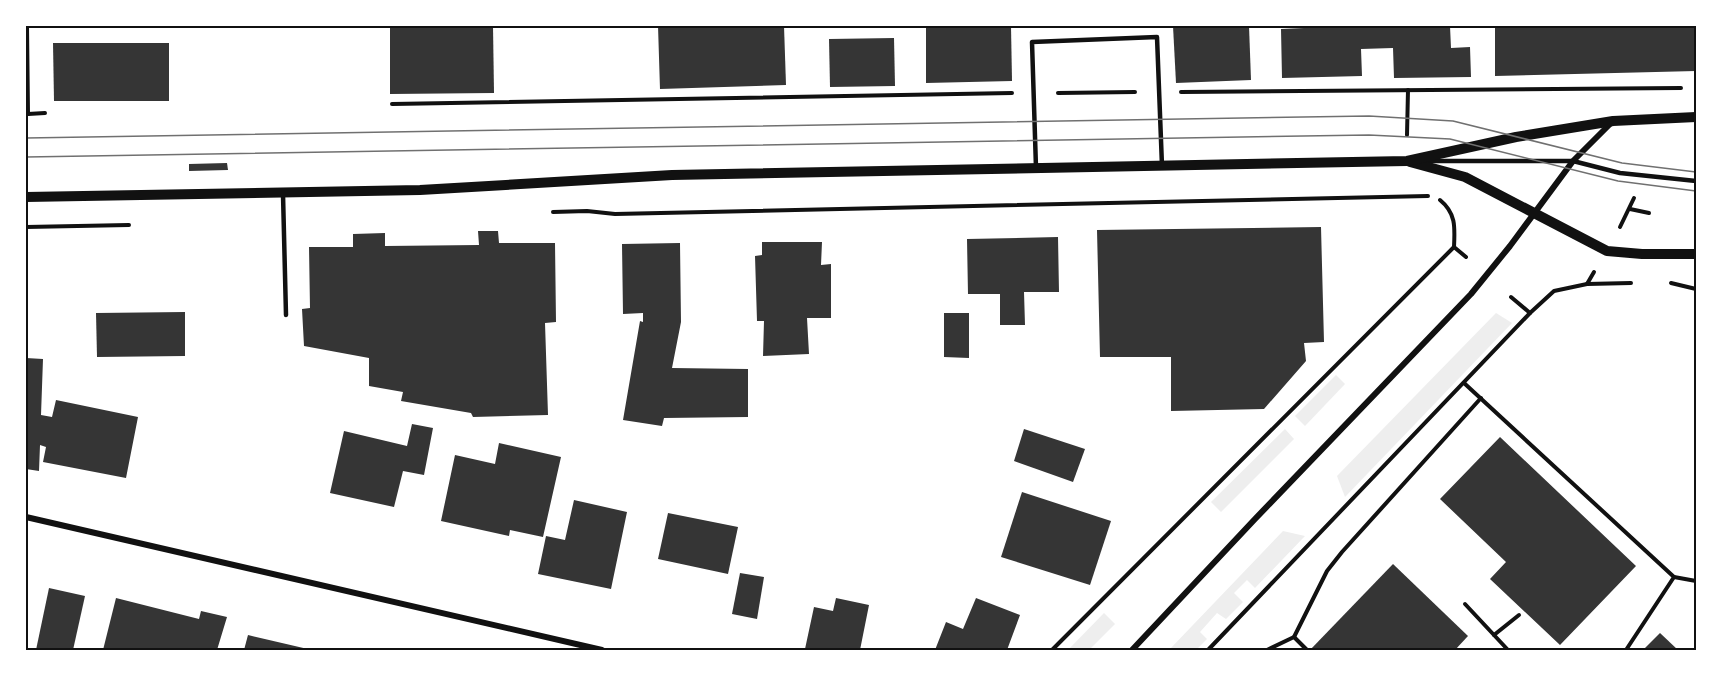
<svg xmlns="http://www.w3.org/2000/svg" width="1722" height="676" font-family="Barlow,sans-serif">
<rect width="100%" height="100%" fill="#fff"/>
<g fill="#eee">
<polygon points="1496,313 1512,323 1345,497 1337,476"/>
<polygon points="1336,375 1345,384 1305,426 1295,416"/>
<polygon points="1285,429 1294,439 1221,512 1211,502"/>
<polygon points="1283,531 1305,536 1255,588 1247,580 1234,593 1243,602 1226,619 1217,613 1200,632 1207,639 1196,650 1169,650"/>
<polygon points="1104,613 1115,624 1089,650 1068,650"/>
</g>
<g fill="#353535">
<polygon points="390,26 493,26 494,93 390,94"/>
<polygon points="658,26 784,26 786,85 660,89"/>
<polygon points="926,26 1011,26 1012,81 926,83"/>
<polygon points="1173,26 1249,26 1251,80 1176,83"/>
<polygon points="1304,26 1450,26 1451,48 1470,47 1471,77 1394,78 1393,48 1361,49 1362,76 1282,78 1281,29 1304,28"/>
<polygon points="1495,26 1696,26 1696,71 1495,76"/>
<polygon points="894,38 895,86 830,87 829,39"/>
<polygon points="53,43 169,43 169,101 54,101"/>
<polygon points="227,163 228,170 189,171 189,164"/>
<polygon points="1321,227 1324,342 1304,343 1306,361 1264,409 1171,411 1171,357 1100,357 1097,230"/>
<polygon points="478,231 498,231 499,243 555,243 556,322 545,323 548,415 473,417 471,413 401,401 403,392 369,386 369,358 304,346 302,309 310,308 309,247 353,247 353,234 385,233 385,246 479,245"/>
<polygon points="1058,237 1059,292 1024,292 1025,325 1000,325 1000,294 968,294 967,239"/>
<polygon points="762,242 822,242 821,265 831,264 831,318 807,318 809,354 763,356 764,321 757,321 755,256 762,255"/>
<polygon points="680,243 681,322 672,368 748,369 748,417 664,418 662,426 623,420 640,321 643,322 643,313 623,314 622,244"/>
<polygon points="185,312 185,356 97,357 96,313"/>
<polygon points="944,313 969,313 969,358 944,357"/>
<polygon points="26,358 43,359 41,415 52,417 56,400 138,417 126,478 43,462 46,447 40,445 39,471 26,469"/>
<polygon points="412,424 433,428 424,475 403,471 394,507 330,493 344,431 407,446"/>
<polygon points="1024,429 1085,449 1073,482 1014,461"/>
<polygon points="1500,437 1636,566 1560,645 1490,579 1506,562 1440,499"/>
<polygon points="499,443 561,457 543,537 510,530 509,536 441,521 455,455 495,464"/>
<polygon points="1022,492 1111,521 1090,585 1001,557"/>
<polygon points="574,500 627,512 611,589 538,574 546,536 565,540"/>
<polygon points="668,513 738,527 728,574 658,559"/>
<polygon points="1393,564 1468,636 1455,650 1310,650"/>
<polygon points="740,573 764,577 757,619 732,614"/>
<polygon points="49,588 85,596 73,650 36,650"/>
<polygon points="116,598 199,619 201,611 227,617 217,650 103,650"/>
<polygon points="836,598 869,605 860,650 805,649 814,607 833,611"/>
<polygon points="976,598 1020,615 1007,650 935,650 946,622 963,629"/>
<polygon points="1660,633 1678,650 1643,650"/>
<polygon points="248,635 312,650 244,650"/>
</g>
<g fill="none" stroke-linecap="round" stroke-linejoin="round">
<g stroke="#111" stroke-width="4">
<polyline points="27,26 28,114"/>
<polyline points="1181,92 1681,88"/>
<polyline points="1058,93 1135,92"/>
<polyline points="392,104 1012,93"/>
<polyline points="28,114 45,113"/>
<polyline points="1407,135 1408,90"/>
<path d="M 1440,200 C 1456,213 1455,227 1454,247 L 1466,257"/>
<polyline points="1630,209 1649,213"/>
<polyline points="553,212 587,211 615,214 1428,196"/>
<polyline points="26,227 129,225"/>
<polyline points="1620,227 1634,198"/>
<polyline points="1671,283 1696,289"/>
<polyline points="1587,284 1594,272"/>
<polyline points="1530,313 1554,291 1587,284 1631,283"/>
<polyline points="1464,383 1674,577 1626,650"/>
<polyline points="1674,577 1696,581"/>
<polyline points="1465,604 1508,650"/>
<polyline points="1494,635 1519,615"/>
<polyline points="1294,637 1307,650"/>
<polyline points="1052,650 1454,247"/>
<polyline points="1208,650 1530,313 1511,297"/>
<polyline points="1267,650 1294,637 1327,571 1342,552 1481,398"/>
</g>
<g stroke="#111" stroke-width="4.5">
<polyline points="1425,161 1573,161 1620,173 1696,181"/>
<polyline points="1036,168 1032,42 1157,37 1162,166"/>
<polyline points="283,194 286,315"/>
</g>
<g stroke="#111" stroke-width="6">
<polyline points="26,517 602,650"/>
<polyline points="1132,650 1255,519 1471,294 1510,246 1573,161 1611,123"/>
</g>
<g stroke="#111" stroke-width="10">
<polyline points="1410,162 1465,177 1607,251 1642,254 1696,254"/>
<polyline points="26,197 420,190 672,175 1407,161 1516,137 1613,121 1696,117"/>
</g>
<g stroke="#707070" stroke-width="1.5">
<polyline points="26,138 1369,116 1453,121 1622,163 1696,172"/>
<polyline points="26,157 1369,135 1450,139 1618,181 1696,191"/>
</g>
</g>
<rect width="1722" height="676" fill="none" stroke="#ffffff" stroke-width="54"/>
<rect x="27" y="27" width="1668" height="622" fill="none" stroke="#111" stroke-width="2"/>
</svg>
